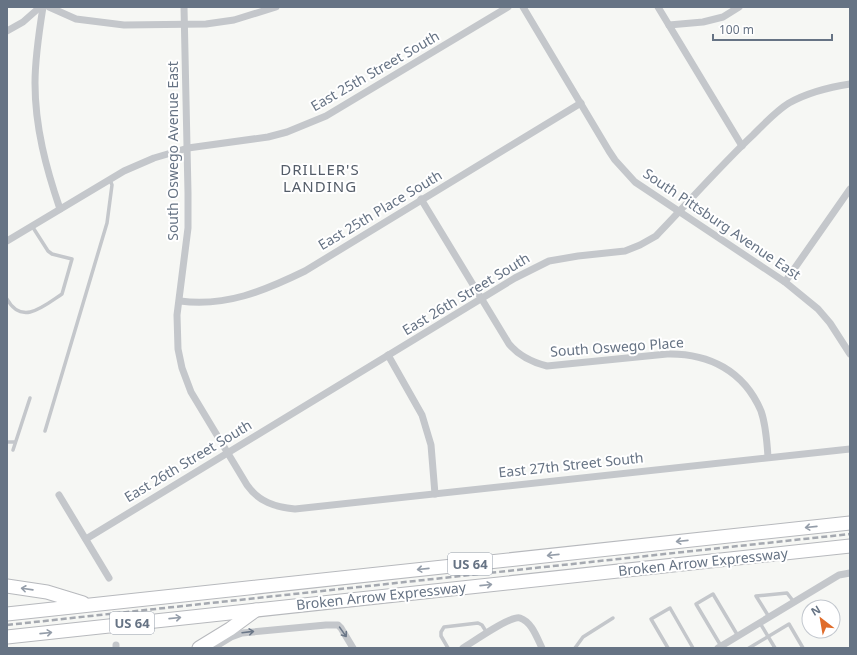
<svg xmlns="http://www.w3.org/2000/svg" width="857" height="655" font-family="'Noto Sans',sans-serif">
<rect width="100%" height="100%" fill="#f6f7f4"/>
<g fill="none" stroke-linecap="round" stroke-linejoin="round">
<defs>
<g id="highway">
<polyline points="7,586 47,592 83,603"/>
<polyline points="7,614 850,523"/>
<polyline points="7,637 850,546"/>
<polyline points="199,648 230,629 256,610"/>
</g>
</defs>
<use href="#highway" stroke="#b7b9bd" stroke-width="15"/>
<g stroke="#c4c7cb" stroke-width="3.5">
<path d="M 7,299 C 22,326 44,306 62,294 L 72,259 L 52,254 L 48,251 L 32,226"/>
<polyline points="45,431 107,223 112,185 110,180"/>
<polyline points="7,442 15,442"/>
<polyline points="13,450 30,398"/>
<polyline points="769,617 756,596 787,593 794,602"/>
<polyline points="760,623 775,648"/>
<polyline points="721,646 696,604 713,594 738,636"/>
<polyline points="448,648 441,636 441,632 444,627 478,623 482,625 487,633"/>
<polyline points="575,648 583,637 613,618"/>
<polyline points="668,648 651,619 670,608 693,648"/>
<polyline points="749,648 789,624 803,648"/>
</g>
<g stroke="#c4c7cb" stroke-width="7">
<path d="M 43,7 C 39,32 35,58 35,83 C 35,127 46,168 60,209"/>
<polyline points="49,7 76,19 124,25 206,24 234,20 276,7"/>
<path d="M 184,7 L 188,193 L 188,228 L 177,315 L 178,349 L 182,368 L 191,392 L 247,485 C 259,502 275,507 295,509 L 850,449"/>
<polyline points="523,7 609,151 615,160 635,182 785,282 818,309 830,323 850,354"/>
<polyline points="658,7 742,146"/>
<polyline points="669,25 703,22 723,17 739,7"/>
<polyline points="7,31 23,22 40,7"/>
<path d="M 421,199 L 509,344 C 519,356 531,362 547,366 L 667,354 C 709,353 744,371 761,411 C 766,425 767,442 768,457"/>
<polyline points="7,241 124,171 154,158 188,148 268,137 287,132 326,116 508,7"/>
<polyline points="785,282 850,189"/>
<path d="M 180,301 C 226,307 264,291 305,271 L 581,103"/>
<polyline points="388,355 422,415 431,445 435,494"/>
<polyline points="59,495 109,578"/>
<path d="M 86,539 L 515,278 L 549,261 L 578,256 L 625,251 L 640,245 L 656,236 C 688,203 719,167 753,135 C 764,124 776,111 789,103 C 807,93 830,87 850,84"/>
<polyline points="116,645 116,648"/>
<polyline points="213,648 231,637 242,633 326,625 338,625 341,628 353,648"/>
<path d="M 463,648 C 473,642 511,615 520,618 C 532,622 537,638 542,648"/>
<polyline points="718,648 839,575 850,573"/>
</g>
<use href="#highway" stroke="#fff" stroke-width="13"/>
<polyline stroke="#a5a9b0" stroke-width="2.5" stroke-dasharray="6 3" stroke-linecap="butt" points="7,625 850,534"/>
</g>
<defs><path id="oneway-shaft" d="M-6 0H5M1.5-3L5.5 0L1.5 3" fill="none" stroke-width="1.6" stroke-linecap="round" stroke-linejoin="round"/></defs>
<g stroke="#949da9">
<use href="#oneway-shaft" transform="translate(811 527) rotate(174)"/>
<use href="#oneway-shaft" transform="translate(682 541) rotate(174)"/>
<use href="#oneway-shaft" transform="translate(553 555) rotate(174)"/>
<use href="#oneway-shaft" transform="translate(423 569) rotate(174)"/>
<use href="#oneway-shaft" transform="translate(486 585) rotate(-6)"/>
<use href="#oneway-shaft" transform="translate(27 589) rotate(-172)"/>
<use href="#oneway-shaft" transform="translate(175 618) rotate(-6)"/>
<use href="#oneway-shaft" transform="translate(46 633) rotate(-6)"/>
</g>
<g stroke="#6b7788">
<use href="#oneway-shaft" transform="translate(248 632) rotate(-7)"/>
<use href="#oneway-shaft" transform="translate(343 632) rotate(55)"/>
</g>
<g text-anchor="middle" stroke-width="4" stroke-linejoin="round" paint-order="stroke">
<g fill="#fff" stroke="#949da9" stroke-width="1">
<rect x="448" y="553" width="44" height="22" rx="3"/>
<rect x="110" y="612" width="44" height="22" rx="3"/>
</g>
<g font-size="13" font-weight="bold" fill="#667384">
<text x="470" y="569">US 64</text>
<text x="132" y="628">US 64</text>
</g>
<g font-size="14" fill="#667384" stroke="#fff">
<text transform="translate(375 71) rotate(-30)" y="5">East 25th Street South</text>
<text transform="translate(173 151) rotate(-90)" y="5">South Oswego Avenue East</text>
<text transform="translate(380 210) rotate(-31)" y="5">East 25th Place South</text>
<text transform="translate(722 224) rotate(34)" y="5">South Pittsburg Avenue East</text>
<text transform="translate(466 294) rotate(-31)" y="5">East 26th Street South</text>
<text transform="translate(617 347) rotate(-4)" y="5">South Oswego Place</text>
<text transform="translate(188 461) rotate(-31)" y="5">East 26th Street South</text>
<text transform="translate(571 465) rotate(-6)" y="5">East 27th Street South</text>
<text transform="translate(703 562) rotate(-6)" y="5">Broken Arrow Expressway</text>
<text transform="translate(381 596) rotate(-6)" y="5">Broken Arrow Expressway</text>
</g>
<g font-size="15" letter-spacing="1" fill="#545d69" stroke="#fff">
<text x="320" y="175">DRILLER'S<tspan x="320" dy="17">LANDING</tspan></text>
</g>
</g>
<rect width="857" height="655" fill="none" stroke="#667384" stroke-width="16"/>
<g transform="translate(821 619) rotate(329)"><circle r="19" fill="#ffffff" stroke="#c2c7ce"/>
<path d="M0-3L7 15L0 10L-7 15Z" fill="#e06c2a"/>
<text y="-6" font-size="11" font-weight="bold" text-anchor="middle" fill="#667384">N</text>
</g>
<path d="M713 34v6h119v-6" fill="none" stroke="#667384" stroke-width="2"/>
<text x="719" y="34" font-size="12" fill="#667384" stroke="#ffffff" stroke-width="3" paint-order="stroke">100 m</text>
</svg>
